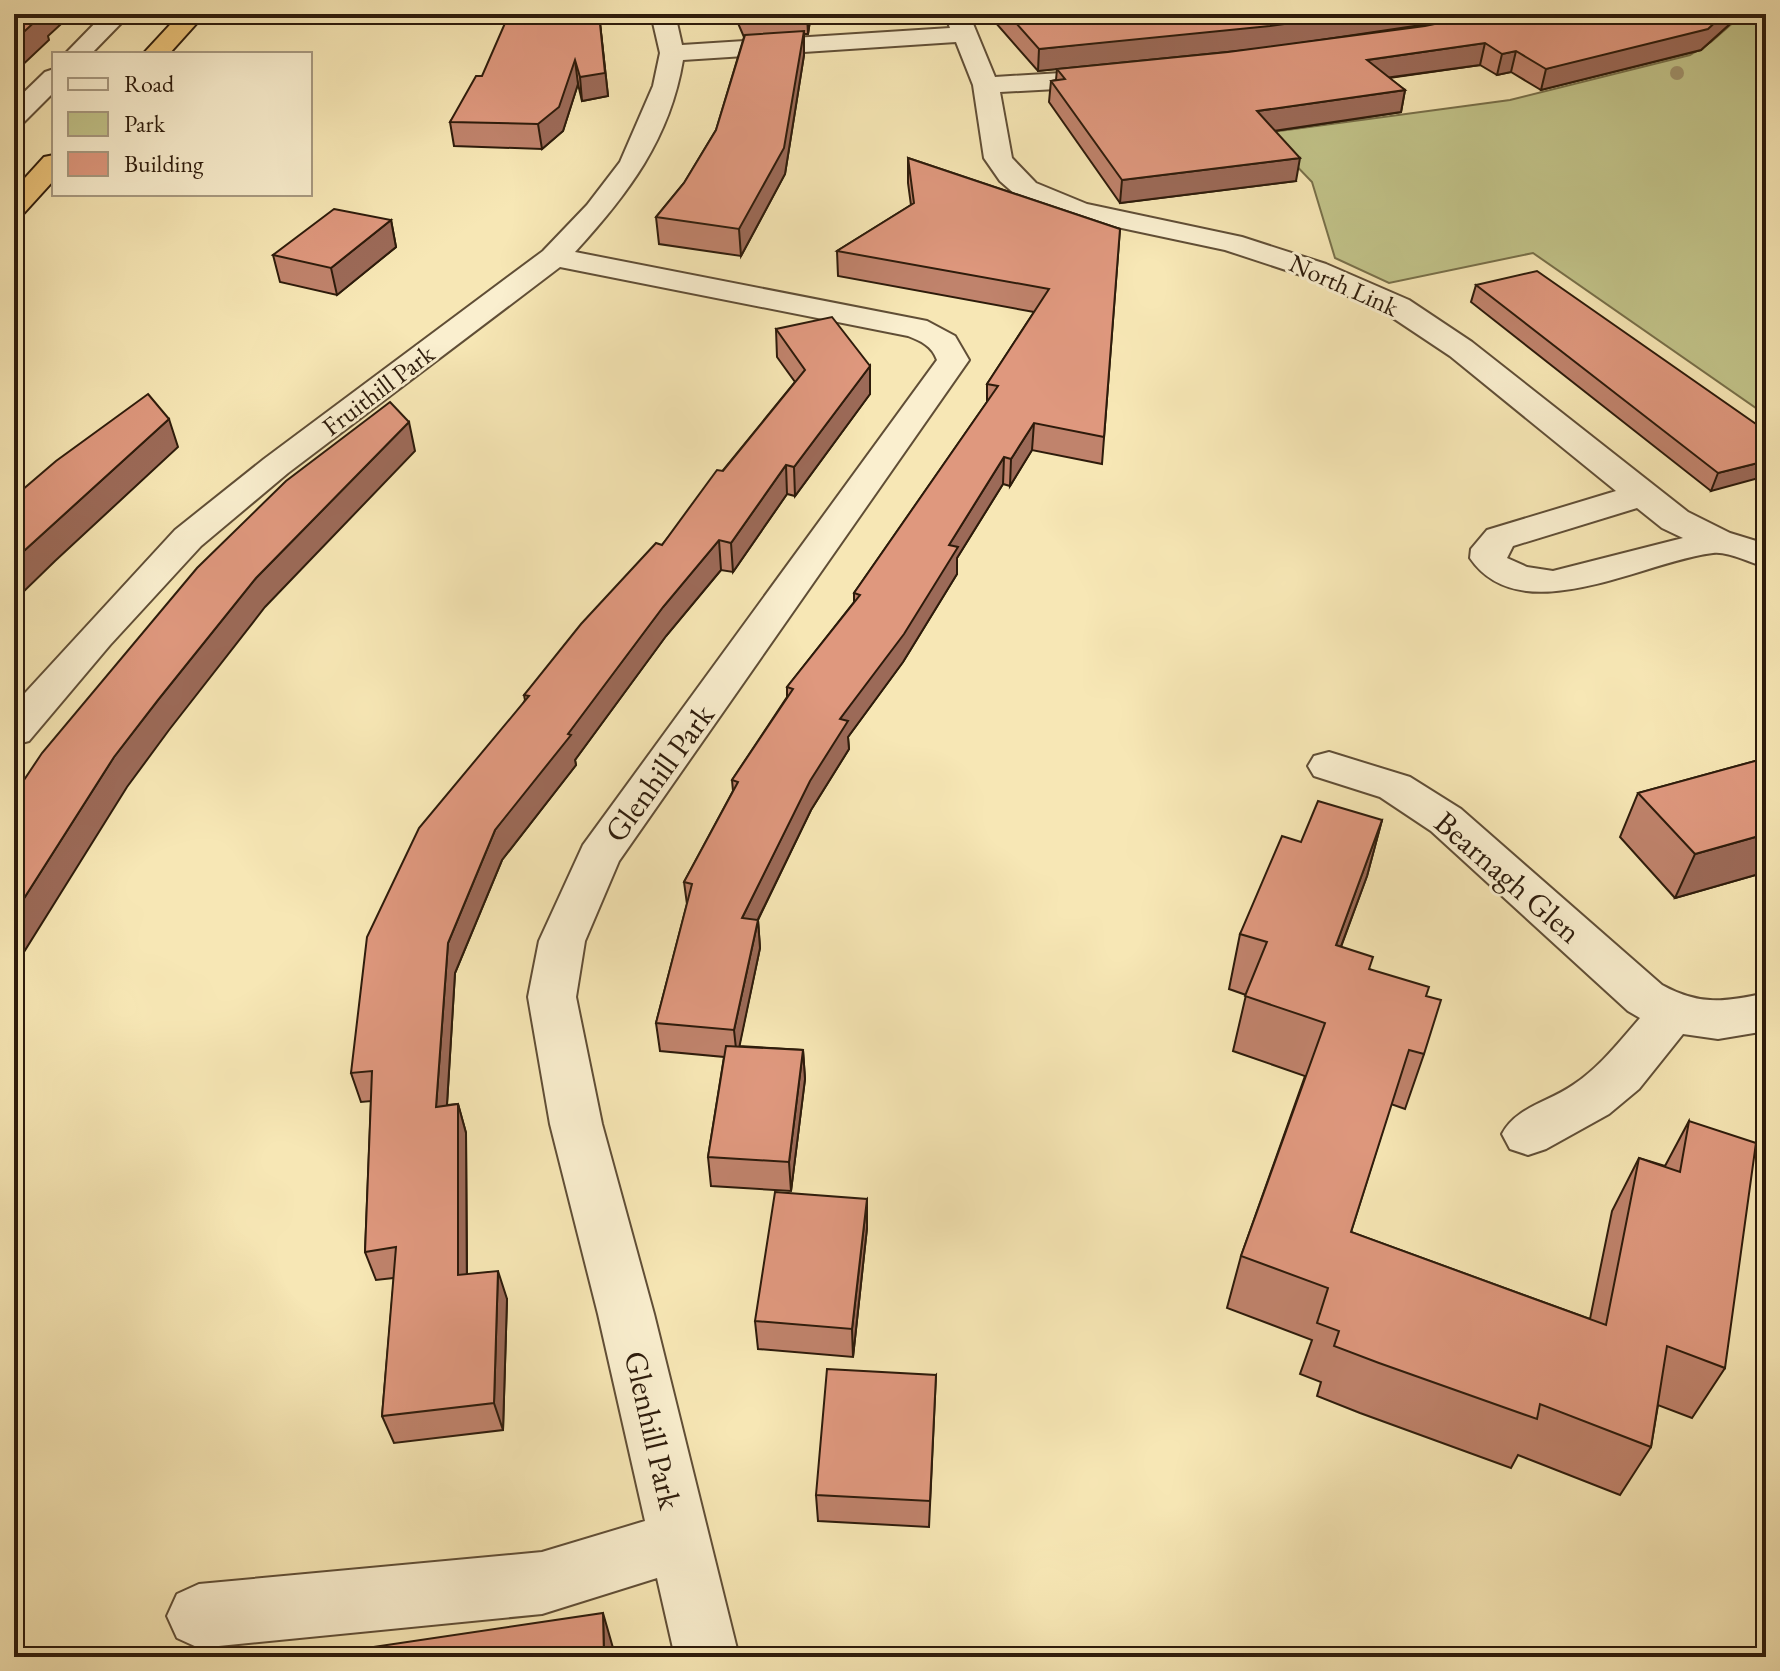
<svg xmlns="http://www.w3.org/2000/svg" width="1780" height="1671" font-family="'EB Garamond',serif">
<rect width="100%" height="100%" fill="#f7e7b5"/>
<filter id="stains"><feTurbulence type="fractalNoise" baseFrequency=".0025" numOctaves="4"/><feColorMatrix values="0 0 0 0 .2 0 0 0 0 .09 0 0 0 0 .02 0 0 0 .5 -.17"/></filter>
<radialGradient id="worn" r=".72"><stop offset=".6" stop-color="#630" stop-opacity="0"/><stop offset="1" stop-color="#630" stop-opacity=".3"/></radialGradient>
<polygon fill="#c2c48a" stroke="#78704a" stroke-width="2" points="1743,14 1766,14 1766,415 1533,253 1389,283 1335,258 1312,182 1265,133 1510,100 1690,55 1711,42"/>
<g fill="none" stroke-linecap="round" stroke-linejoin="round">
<defs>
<g id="street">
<polygon points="104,14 130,14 91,54 65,54"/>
<path d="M 651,14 L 675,14 L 682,45 L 950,28 L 945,14 L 969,14 L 995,77 L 1111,70 L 1120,73 L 1124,78 L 1120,83 L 1111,86 L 1000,92 L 1012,158 L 1036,183 L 1087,204 L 1242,237 L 1326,264 L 1409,300 L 1472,342 L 1688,512 L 1730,533 L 1766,544 L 1766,567 C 1750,563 1728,551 1713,553 C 1644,561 1521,633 1470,558 L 1471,549 L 1487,530 L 1616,491 L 1450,356 L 1387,314 L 1304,276 L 1225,250 L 1070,217 L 1039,207 L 1016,195 L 1000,181 L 984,158 L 973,85 L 956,42 L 683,60 C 670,139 628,194 575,252 L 927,321 L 955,336 L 969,360 L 619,861 L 585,941 L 576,997 L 602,1124 L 654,1314 L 739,1657 L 675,1657 L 657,1578 L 542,1614 L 199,1648 L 177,1638 L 167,1616 L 177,1594 L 199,1584 L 542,1552 L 645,1521 L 598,1314 L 550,1124 L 528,997 L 539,941 L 583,845 L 937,360 C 932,346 921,341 908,336 L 560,267 L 288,473 L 201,546 L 110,645 L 29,741 L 14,745 L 14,705 L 175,530 L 264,459 L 543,251 L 587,205 L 620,162 L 653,86 L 660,53 ZM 1637,508 L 1662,528 L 1683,538 L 1553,571 L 1527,567 L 1507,558 L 1513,546 Z"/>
<polygon points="54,69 54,92 23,123 14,125 14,102 45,72"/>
<path d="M 1329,752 L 1410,777 L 1461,809 L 1662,985 C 1700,1006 1725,1002 1766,993 L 1766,1031 L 1718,1039 L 1683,1034 L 1639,1089 L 1609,1114 L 1546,1149 L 1528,1155 L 1510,1149 L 1502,1134 C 1516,1107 1549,1102 1573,1085 C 1600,1067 1619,1042 1640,1018 L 1628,1011 L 1431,831 L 1380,797 L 1314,776 L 1308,766 L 1314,756 Z"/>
</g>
<g id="highway">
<polygon points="180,14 205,14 169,54 143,54"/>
<polygon points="54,155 54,180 24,213 14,216 14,190 44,157"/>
</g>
</defs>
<use href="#street" stroke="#604e36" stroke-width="4"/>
<use href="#highway" stroke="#2d1b0b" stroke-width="4"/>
<use href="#street" fill="#faefcf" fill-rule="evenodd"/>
<use href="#highway" fill="#ecc47a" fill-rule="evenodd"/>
</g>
<circle fill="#a1936c" cx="1677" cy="73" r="7"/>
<g fill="#c0836c" stroke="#2d1b0b" stroke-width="2" fill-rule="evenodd">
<polygon points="599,14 608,96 582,101 578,84 563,131 542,149 454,146 450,122 482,76"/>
<polygon points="734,14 811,14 808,34 804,34 804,55 785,174 741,256 659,244 656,217 684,183 716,130 744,37"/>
<path d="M 988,14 L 1741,14 L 1701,50 L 1541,90 L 1511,72 L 1497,75 L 1480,65 L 1389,78 L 1405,90 L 1401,112 L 1274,131 L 1296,181 L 1120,203 L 1049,102 L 1051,81 L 1056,80 L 1057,69 L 1251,49 L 1038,71 ZM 1453,20 L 1425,26 L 1305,42 L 1382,31 Z"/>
<polygon points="908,158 1120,229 1102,464 1032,450 1010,486 1003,484 957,558 957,574 903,662 848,737 849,749 811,810 758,920 760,948 739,1046 803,1050 805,1079 791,1191 711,1186 708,1157 724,1057 660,1051 656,1023 687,904 684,882 733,791 732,780 787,697 787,687 854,602 854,593 987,402 987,384 1034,312 838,276 837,251 911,205 908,183"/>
<polygon points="391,220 396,247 337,295 280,282 273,255"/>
<polygon points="1476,285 1766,431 1711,491 1471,302"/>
<polygon points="776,329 870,366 870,394 795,496 787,494 733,572 721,570 666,636 575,760 576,765 502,860 455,973 447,1105 458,1104 466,1133 467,1274 507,1299 503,1430 394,1443 382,1416 394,1278 376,1280 365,1252 371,1101 361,1102 351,1073 525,700 524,695 662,545 795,382 777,357"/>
<polygon points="1766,758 1766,872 1675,898 1620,837 1638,793"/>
<polygon points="1382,820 1367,876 1341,947 1369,969 1426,996 1424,1054 1405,1109 1391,1104 1351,1232 1590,1319 1612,1211 1639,1158 1665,1166 1689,1121 1725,1368 1692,1418 1658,1405 1651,1447 1620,1495 1518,1455 1511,1468 1360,1413 1317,1396 1321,1382 1300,1374 1312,1340 1227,1308 1241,1256 1305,1076 1233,1051 1246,995 1229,989 1240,934 1301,842"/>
<polygon points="867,1199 867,1228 853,1357 758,1349 755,1321"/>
<polygon points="936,1375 929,1527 818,1521 816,1495"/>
</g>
<g fill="#9c6a58" stroke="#2d1b0b" stroke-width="2">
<polygon points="38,14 72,14 48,36 49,40 14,73 14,41"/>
<polygon points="599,14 608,96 582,101 580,77"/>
<polygon points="807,14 811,14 808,34"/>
<polygon points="1356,14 1495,14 1267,48 1038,71 1039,49"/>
<polygon points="1724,14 1741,14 1701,50 1541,90 1546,69"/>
<polygon points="804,31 804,55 785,174 741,256 739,229"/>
<polygon points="1485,43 1480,65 1363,81 1367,60"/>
<polygon points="1516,51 1511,72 1497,75 1502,54"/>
<polygon points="575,60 578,84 563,131 542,149 538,124"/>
<polygon points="1405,90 1401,112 1253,134 1257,111"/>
<polygon points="1300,158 1296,181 1120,203 1122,180"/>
<polygon points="391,220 396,247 337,295 331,268"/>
<polygon points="870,366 870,394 795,496 794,467"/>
<polygon points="169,419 178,447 55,561 14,601 14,560"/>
<polygon points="409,422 415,451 265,607 169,730 127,787 24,952 14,977 14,914 114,757 158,700 256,578"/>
<polygon points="1034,423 1032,450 1010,486 1011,459"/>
<polygon points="1004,457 1003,484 957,558 957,574 903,662 848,737 849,749 811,810 745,946 742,918 840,719"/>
<polygon points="1766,461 1766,476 1711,491 1718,473"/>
<polygon points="786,465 787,494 733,572 731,543"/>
<polygon points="719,540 721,570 666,636 575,760 576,765 502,860 455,973 445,1136 436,1107 448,943 495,830 663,607"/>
<polygon points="1382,820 1367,876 1321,1000 1336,945"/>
<polygon points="1766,834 1766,872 1675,898 1695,854"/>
<polygon points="758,920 760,948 737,1058 734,1030"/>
<polygon points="803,1050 805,1079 791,1191 789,1162"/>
<polygon points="458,1104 466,1133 467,1303 458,1275"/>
<polygon points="867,1199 867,1228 853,1357 852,1329"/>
<polygon points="498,1271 507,1299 503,1430 494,1403"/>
<polygon points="603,1613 613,1648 613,1657 604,1657"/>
</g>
<g fill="#df987e" stroke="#2d1b0b" stroke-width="2">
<polygon points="14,14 38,14 36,16 41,16 14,41"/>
<polygon points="509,14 599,14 605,73 580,77 575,60 559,107 538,124 450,122 476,76 482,76"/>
<polygon points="1008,14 1356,14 1270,26 1039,49"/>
<polygon points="1483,14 1724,14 1708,29 1546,69 1516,51 1502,54 1485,43 1367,60 1405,90 1257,111 1300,158 1122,180 1051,81 1065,79 1057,69 1228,52 1425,26"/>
<polygon points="804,31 784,148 739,229 656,217 684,183 716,130 745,35"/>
<polygon points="908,158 1120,229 1104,437 1034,423 1011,459 1004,457 949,545 958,547 904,634 840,719 848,721 810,781 742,918 758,920 734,1030 656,1023 692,884 684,882 738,782 732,780 793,689 787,687 860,595 854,593 998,386 987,384 1049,289 837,251 914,203"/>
<polygon points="334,209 391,220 331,268 273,255"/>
<polygon points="1537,271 1766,431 1766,461 1718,473 1476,285"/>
<polygon points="832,317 870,366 794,467 786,465 731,543 719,540 663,607 568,734 571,735 495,830 448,943 436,1107 458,1104 458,1275 498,1271 494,1403 382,1416 396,1247 365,1252 372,1071 351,1073 367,937 419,828 529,696 524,695 581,624 656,543 662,545 717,470 723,471 805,370 776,329"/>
<polygon points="148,394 169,419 14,560 14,497 56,461"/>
<polygon points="390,402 409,422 256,578 158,700 114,757 14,914 14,795 42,753 197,568 286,481"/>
<polygon points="1766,758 1766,834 1695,854 1638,793"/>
<polygon points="1318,801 1382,820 1336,945 1373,957 1369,969 1429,987 1426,996 1441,1000 1424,1054 1409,1050 1351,1232 1606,1325 1639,1158 1680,1172 1689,1121 1756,1143 1725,1368 1667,1346 1651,1447 1540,1404 1537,1419 1379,1363 1334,1346 1339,1331 1317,1323 1328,1288 1241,1256 1325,1023 1245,996 1267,942 1240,934 1282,836 1301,842"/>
<polygon points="726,1046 803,1050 789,1162 708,1157"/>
<polygon points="775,1192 867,1199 852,1329 755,1321"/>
<polygon points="827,1369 936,1375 930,1501 816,1495"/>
<polygon points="603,1613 604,1657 306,1657"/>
<polygon points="899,1650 948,1657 898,1657"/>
</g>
<g text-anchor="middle" stroke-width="6" stroke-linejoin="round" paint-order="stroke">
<g font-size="26" fill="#2d1b0b" stroke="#faefcf">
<text transform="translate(1344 285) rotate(24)" y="9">North Link</text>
<text transform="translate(378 390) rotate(-37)" y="9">Fruithill Park</text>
</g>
<g font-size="32" fill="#2d1b0b" stroke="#faefcf">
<text transform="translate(659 773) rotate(-54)" y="11">Glenhill Park</text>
<text transform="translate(1508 877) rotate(41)" y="11">Bearnagh Glen</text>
<text transform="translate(653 1430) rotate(77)" y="11">Glenhill Park</text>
</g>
</g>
<rect width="1780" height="1671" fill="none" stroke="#f7e7b5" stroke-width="48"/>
<rect x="16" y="16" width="1748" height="1639" fill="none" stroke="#2d1b0b" stroke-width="4"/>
<rect x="24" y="24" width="1732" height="1623" fill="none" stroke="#2d1b0b" stroke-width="2"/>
<rect x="52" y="52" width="260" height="144" fill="#faefcf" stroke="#a89a81" stroke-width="2"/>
<rect x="68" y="78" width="40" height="12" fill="#faefcf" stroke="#a89a81" stroke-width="2"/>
<text x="124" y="92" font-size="24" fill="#2d1b0b">Road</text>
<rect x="68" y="112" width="40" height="24" fill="#c2c48a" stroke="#a89a81" stroke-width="2"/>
<text x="124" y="132" font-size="24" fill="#2d1b0b">Park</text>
<rect x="68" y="152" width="40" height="24" fill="#df987e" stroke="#a89a81" stroke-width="2"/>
<text x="124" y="172" font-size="24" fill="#2d1b0b">Building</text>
<rect width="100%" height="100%" filter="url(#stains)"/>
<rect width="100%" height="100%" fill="url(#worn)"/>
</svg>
